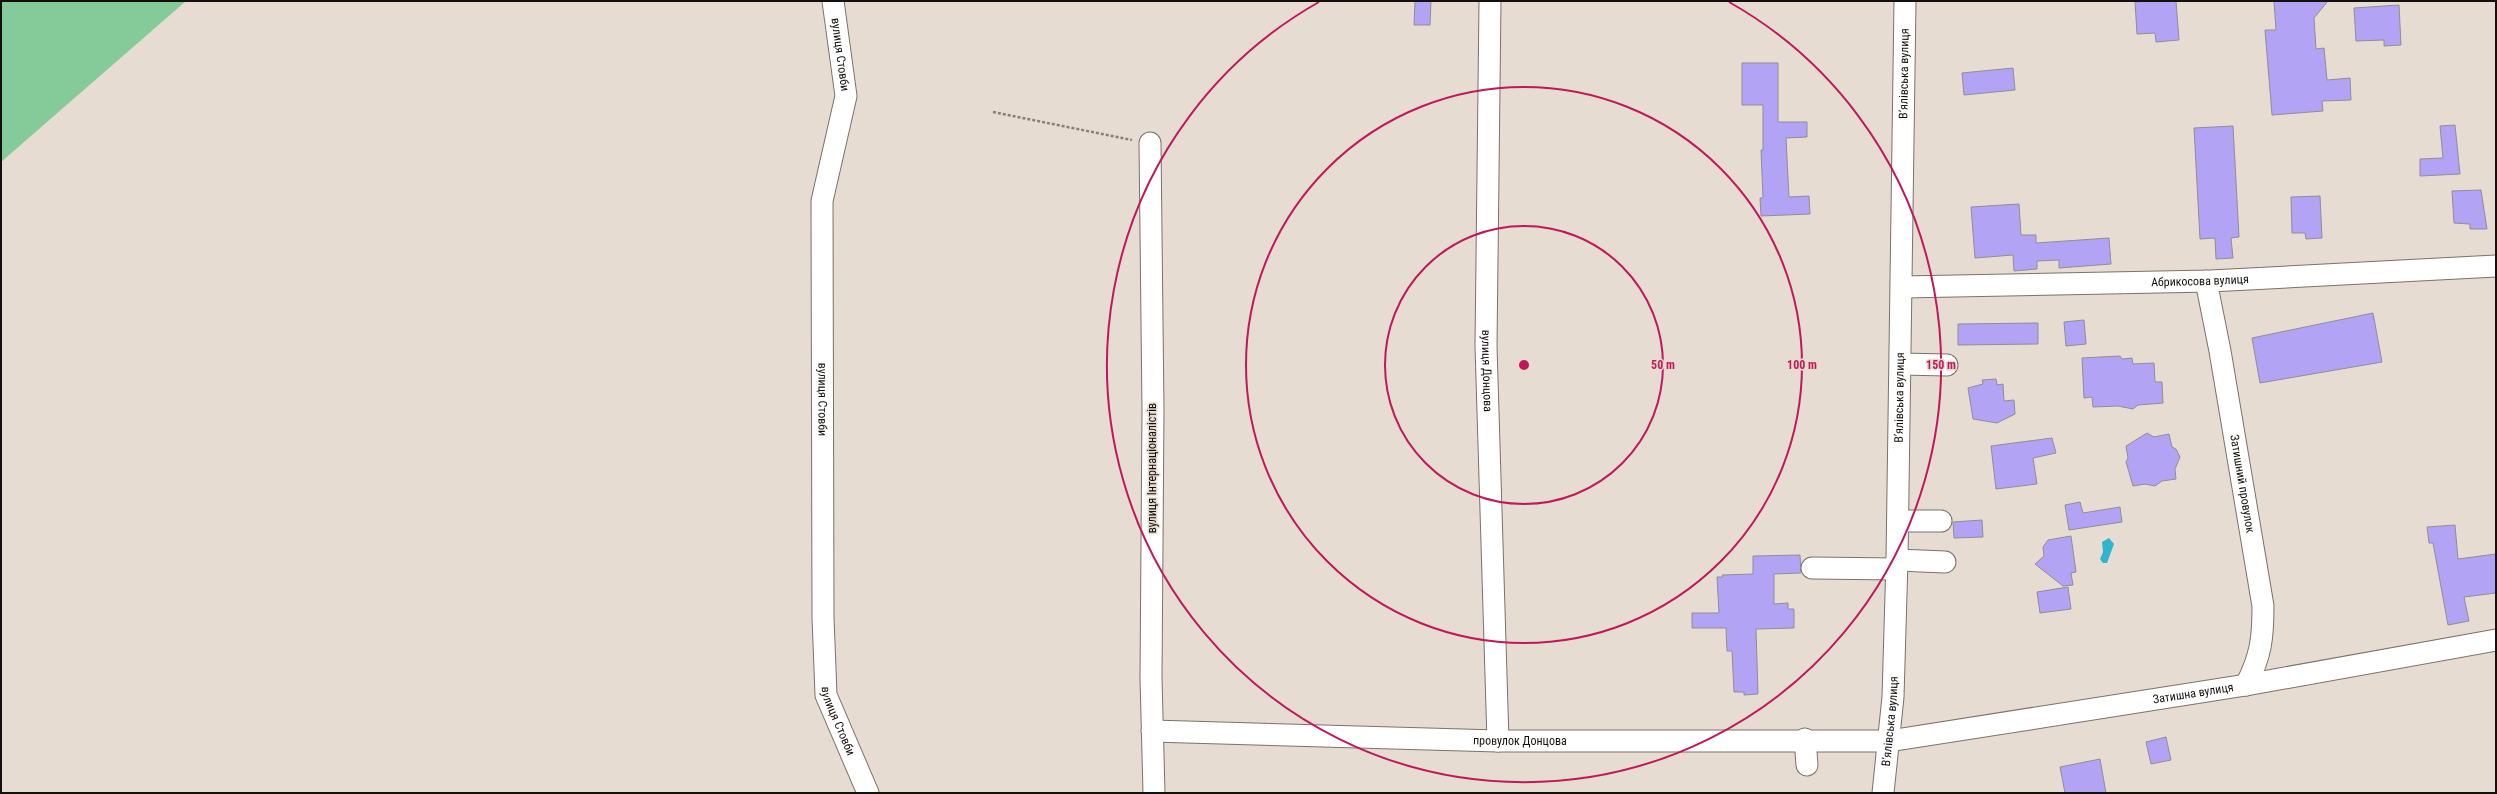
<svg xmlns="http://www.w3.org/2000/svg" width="2497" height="794" font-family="'Roboto Condensed',sans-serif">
<rect width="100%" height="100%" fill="#e7dcd1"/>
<polygon fill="#84cb99" points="1,1 186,1 1,162"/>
<polygon fill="#31b4d0" points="2109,538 2114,544 2107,563 2103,563 2100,559 2103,552 2102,542"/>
<g fill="#b2a3f4" stroke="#8f8d99">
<polygon points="1415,1 1431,1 1430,25 1414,25"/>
<polygon points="2147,1 2176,1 2179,40 2156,42 2155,33 2137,34 2135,2"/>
<polygon points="2274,1 2328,1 2314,18 2316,49 2324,48 2327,80 2350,78 2351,100 2322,101 2323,111 2272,115 2265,30 2276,30"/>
<polygon points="2399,5 2401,45 2384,46 2384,40 2356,41 2354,8"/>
<polygon points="1742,63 1778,63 1778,122 1807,122 1807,137 1786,138 1789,197 1809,196 1810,214 1761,216 1760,198 1763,198 1761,150 1763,150 1763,105 1742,105"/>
<polygon points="2013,68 2015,90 1964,95 1962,73"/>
<polygon points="2455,125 2460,174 2420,176 2420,159 2443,158 2440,126"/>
<polygon points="2233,126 2239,237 2231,238 2233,258 2216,259 2215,238 2200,239 2194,128"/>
<polygon points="2481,190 2487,229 2470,229 2470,224 2454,223 2452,191"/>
<polygon points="2320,196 2322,238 2306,239 2305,233 2292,233 2291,197"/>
<polygon points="2019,204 2021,235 2036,235 2036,243 2109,238 2111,264 2059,268 2059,260 2037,261 2037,269 2014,271 2013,255 1975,258 1971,207"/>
<polygon points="2373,313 2382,362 2260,383 2252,338"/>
<polygon points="2084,320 2086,344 2066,346 2064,322"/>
<polygon points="2038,323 2038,344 1958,345 1958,324"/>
<polygon points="2120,356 2122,359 2132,358 2133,364 2154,363 2155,382 2162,382 2163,403 2138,405 2133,409 2118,406 2093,407 2092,397 2084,398 2082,358"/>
<polygon points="1996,379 1997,385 2003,384 2004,401 2014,400 2015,414 1997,423 1973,419 1968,388 1983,384 1982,380"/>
<polygon points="2147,433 2154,437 2169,434 2172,447 2176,449 2180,457 2175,469 2176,479 2162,481 2155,486 2145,484 2133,486 2126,462 2128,458 2126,446"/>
<polygon points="2052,438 2056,453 2033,458 2037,484 1996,489 1991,446"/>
<polygon points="2080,502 2083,513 2120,507 2122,522 2069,530 2065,505"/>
<polygon points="1982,520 1983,537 1954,538 1953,522"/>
<polygon points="2455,525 2458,559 2496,554 2496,593 2464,597 2469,621 2448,625 2433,543 2429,543 2427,527"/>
<polygon points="2071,536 2076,572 2071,573 2073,585 2063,586 2035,564 2044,556 2043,547 2048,540"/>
<polygon points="1800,555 1801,573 1774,574 1774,604 1788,603 1788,609 1794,609 1794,628 1756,629 1758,694 1744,695 1744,692 1734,692 1732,651 1727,651 1726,628 1692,628 1692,613 1719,613 1717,577 1723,577 1722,575 1753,574 1753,556"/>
<polygon points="2068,587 2071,609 2040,613 2037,592"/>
<polygon points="2166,737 2171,760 2151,764 2146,742"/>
<polygon points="2100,759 2106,793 2065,793 2060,767"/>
</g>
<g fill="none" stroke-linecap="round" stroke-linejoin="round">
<defs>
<g id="street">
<path id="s1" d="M 833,1 L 846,96 L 822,201 L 823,617 L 826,695 L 868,793"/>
<path id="s2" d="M 1490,1 L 1486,346 L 1498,741"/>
<polyline points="1150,143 1153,410 1151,678 1154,793"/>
<path id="s3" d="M 2206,281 L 2220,351 L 2263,606 C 2263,638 2261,656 2246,685"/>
<path id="s4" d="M 1903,287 L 2210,281 L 2496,266"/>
<polyline points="1901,364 1947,365"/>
<polyline points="1898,521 1941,521"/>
<polyline points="1897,560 1945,562"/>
<polyline points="1812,568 1897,569"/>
<path id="s5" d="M 1152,731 L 1498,741 L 1889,741 L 2246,685 L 2496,640"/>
<polyline points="1805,739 1807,765"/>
<path id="s6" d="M 1883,793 L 1893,697 L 1897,560 L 1905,1"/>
</g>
</defs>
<use href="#street" stroke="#7b7269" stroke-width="23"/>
<polyline stroke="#888079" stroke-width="2.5" stroke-dasharray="3 2" stroke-linecap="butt" points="993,112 1132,140"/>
<use href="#street" stroke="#fff" stroke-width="21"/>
</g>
<g fill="none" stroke="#c2185b" stroke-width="2">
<circle cx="1524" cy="365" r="139"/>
<circle cx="1524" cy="365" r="278"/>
<path d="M1729 2A417 417 0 1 1 1319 2"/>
</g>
<g text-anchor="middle" stroke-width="3" stroke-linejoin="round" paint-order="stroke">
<g font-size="12" fill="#14100d" stroke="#e7dcd1">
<text dy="4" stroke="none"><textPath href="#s1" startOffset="54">вулиця Стовби</textPath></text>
<text dy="4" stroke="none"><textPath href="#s6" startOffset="720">В’ялівська вулиця</textPath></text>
<text dy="4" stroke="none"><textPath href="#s4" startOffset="297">Абрикосова вулиця</textPath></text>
<text dy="4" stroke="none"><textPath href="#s2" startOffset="370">вулиця Донцова</textPath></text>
<text dy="4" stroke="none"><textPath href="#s6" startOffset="396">В’ялівська вулиця</textPath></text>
<text dy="4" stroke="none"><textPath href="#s1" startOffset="402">вулиця Стовби</textPath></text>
<text transform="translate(1152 468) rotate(-90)" y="4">вулиця Інтернаціоналістів</text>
<text dy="4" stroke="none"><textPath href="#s3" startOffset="206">Затишний провулок</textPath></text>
<text dy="4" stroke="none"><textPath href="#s5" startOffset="1045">Затишна вулиця</textPath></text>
<text dy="4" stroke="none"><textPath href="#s1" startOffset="726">вулиця Стовби</textPath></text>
<text dy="4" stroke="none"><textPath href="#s6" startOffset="72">В’ялівська вулиця</textPath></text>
<text dy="4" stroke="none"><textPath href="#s5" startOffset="368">провулок Донцова</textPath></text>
</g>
</g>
<circle cx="1524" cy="365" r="6" fill="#c2185b" stroke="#e7dcd1" stroke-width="2"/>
<g font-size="12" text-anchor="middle" font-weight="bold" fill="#c2185b" stroke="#e7dcd1" stroke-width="3" stroke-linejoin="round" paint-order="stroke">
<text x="1663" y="369">50 m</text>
<text x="1802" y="369">100 m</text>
<text x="1941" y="369">150 m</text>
</g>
<rect width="2497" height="794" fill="none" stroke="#14100d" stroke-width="4"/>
</svg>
